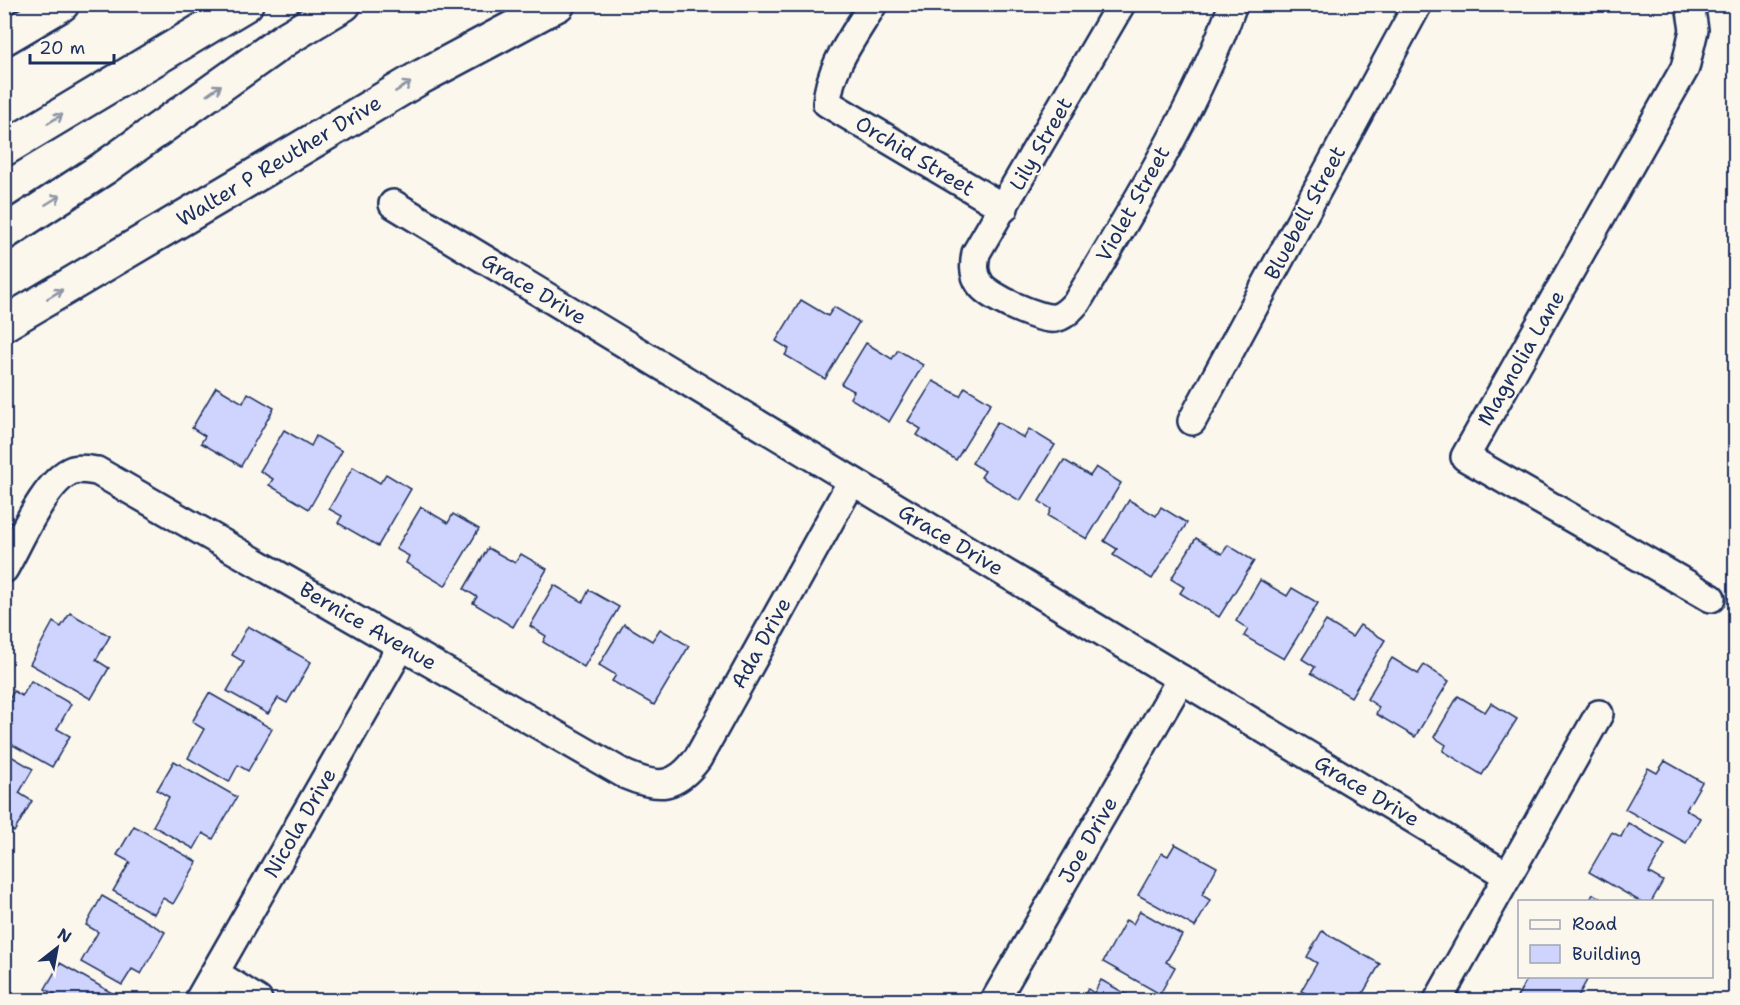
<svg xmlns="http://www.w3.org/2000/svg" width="1740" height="1005" font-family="'Shantell Sans',sans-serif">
<rect width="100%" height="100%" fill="#fbf7ec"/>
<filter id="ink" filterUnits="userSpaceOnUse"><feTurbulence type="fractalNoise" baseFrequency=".0167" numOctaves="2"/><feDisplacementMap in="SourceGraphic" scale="12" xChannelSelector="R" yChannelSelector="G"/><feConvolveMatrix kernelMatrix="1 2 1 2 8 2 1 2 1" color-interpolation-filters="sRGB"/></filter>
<g filter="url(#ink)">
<g fill="#ced4fd" stroke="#1b2f5e" stroke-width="1.5">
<polygon points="801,300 828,316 834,307 859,322 825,379 785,355 789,349 776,341"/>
<polygon points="866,343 892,359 898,350 923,365 889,422 850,398 854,391 841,384"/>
<polygon points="933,381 960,396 965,387 991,403 956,460 917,435 921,429 908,421"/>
<polygon points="216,387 243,403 248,393 274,408 241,466 201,443 205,436 192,428"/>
<polygon points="997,422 1024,438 1029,429 1055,445 1020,501 981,477 985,471 972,463"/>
<polygon points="284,430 311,446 316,436 342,451 309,509 269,485 273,479 260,471"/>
<polygon points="1064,460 1090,476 1096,467 1121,483 1087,539 1048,516 1051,509 1039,501"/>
<polygon points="353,467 380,483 386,474 411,489 378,546 338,523 342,516 329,509"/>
<polygon points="1129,500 1156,516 1161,507 1187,523 1152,579 1113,555 1117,549 1104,541"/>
<polygon points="421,507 448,523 453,514 479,529 445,586 406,563 409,556 396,549"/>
<polygon points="1196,538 1222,554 1228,545 1254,561 1219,617 1180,593 1184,587 1171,579"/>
<polygon points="488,548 515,563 521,554 547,569 513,627 473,603 477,597 464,589"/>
<polygon points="1260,580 1287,596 1292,588 1318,603 1284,659 1244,636 1248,629 1236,621"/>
<polygon points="554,585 583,602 589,590 619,607 584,667 543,642 546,636 530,626"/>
<polygon points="70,613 110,636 96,660 109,668 91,699 30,664 53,622 61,627"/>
<polygon points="1326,621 1352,637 1360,625 1385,640 1351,697 1311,673 1315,667 1302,659"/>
<polygon points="624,624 652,641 660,629 689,646 654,705 612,681 616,675 599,665"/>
<polygon points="248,626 311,662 287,703 278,698 268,714 227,691 244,662 232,655"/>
<polygon points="1392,658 1418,674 1424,665 1449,681 1415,737 1376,714 1379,707 1367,699"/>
<polygon points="31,681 71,704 57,729 70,736 52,767 4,740 4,708 14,691 22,696"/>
<polygon points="209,693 272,729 248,771 238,765 229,782 188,758 204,729 192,722"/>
<polygon points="1458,696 1485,712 1491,703 1517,719 1482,775 1443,751 1446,745 1434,737"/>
<polygon points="4,752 33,769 19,793 32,801 14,832 4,826"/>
<polygon points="174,761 237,797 213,839 203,833 194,849 153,826 169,797 157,790"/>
<polygon points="1665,761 1702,782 1686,810 1700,818 1686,843 1625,809 1648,768 1657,773"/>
<polygon points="1628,823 1665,844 1649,873 1663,881 1651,902 1641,902 1589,872 1612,832 1621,837"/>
<polygon points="134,826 197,862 173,904 163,898 154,914 113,891 130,862 117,855"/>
<polygon points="1175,844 1217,867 1202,895 1210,900 1195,927 1138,895 1162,853 1168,856"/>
<polygon points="1593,894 1607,902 1589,902"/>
<polygon points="102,896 165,932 141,974 132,969 122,985 81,962 98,932 86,925"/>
<polygon points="1140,911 1182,935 1166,962 1175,967 1160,994 1103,962 1126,920 1133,924"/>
<polygon points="1322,931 1380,964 1359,1000 1319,1000 1301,991 1317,963 1307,957"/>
<polygon points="60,963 119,997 117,1000 55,1000 58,996 45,989"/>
<polygon points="1529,976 1580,976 1587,980 1576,1000 1515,1000"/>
<polygon points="1101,980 1137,1000 1081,1000 1088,989 1094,993"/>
</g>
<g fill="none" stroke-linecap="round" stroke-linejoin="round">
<defs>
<g id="minor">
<path d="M 873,4 C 855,35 829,67 827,103 L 1004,208"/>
<path d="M 1121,4 L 976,253 C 974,264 973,274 980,284 C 988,297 1040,320 1055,318 C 1065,316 1070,309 1077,302 C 1132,210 1197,106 1233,4"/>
<polyline points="1690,4 1694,30 1685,68 1465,457 1711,598"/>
<polyline points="393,204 1508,876"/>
<polyline points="1192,421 1418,4"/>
<path d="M 4,569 C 19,543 45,480 73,470 C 81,468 89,470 97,471 L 626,775 C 659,789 676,788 698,758 L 852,481"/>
<polyline points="215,973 258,1000"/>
<polyline points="199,1000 402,645"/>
<polyline points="995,1000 1181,679"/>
<polyline points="1438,1000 1599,714"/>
</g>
<polyline id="secondary" points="4,324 421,77 558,4"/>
<g id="motorway">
<polyline points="4,38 62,4"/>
<polyline points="4,149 246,4"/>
<polyline points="4,233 104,168 287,38 344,4"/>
</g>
</defs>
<use href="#minor" stroke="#1b2f5e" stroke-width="32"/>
<use href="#secondary" stroke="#1b2f5e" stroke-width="38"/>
<use href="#motorway" stroke="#1b2f5e" stroke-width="38"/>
<use href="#minor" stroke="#fbf7ec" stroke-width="27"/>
<use href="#secondary" stroke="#fbf7ec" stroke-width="33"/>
<use href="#motorway" stroke="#fbf7ec" stroke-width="33"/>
</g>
<defs><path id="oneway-shaft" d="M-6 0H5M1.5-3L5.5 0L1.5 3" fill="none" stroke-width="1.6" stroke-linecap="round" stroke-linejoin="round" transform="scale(1.5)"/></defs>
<g stroke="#8b93a5">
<use href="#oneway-shaft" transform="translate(403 87) rotate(-31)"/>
<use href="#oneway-shaft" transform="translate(214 90) rotate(-35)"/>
<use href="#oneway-shaft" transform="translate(55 119) rotate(-31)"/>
<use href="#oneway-shaft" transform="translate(53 200) rotate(-32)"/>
<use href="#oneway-shaft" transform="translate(55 294) rotate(-31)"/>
</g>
</g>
<g text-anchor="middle" stroke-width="4.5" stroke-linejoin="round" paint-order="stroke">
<g font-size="21" fill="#1b2f5e" stroke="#fbf7ec">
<text transform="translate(1041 144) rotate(-60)" y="7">Lily Street</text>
<text transform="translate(915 156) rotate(31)" y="7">Orchid Street</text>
<text transform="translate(279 161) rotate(-31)" y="7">Walter P Reuther Drive</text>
<text transform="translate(1133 204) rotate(-61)" y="7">Violet Street</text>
<text transform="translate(1305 213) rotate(-62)" y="7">Bluebell Street</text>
<text transform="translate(534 289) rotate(31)" y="7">Grace Drive</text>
<text transform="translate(1521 358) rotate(-60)" y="7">Magnolia Lane</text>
<text transform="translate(951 540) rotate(31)" y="7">Grace Drive</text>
<text transform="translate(368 626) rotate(30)" y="7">Bernice Avenue</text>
<text transform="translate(761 643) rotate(-61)" y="7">Ada Drive</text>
<text transform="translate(1367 791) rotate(31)" y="7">Grace Drive</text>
<text transform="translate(300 823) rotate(-60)" y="7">Nicola Drive</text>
<text transform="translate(1088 840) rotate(-60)" y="7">Joe Drive</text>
</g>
</g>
<rect width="1740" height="1005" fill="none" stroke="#fbf7ec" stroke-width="24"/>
<rect x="12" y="12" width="1716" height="981" fill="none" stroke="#1b2f5e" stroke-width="2" filter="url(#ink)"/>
<rect x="1518" y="900" width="195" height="78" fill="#fbf7ec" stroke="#a1a7b3" stroke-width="1.5"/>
<rect x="1530" y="920" width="30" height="9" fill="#fbf7ec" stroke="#a1a7b3" stroke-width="1.5"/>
<text x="1572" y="930" font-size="18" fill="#1b2f5e">Road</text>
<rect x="1530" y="945" width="30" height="18" fill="#ced4fd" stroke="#a1a7b3" stroke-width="1.5"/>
<text x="1572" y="960" font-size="18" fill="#1b2f5e">Building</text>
<g transform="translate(57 948) rotate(31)" stroke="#fbf7ec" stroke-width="4.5" paint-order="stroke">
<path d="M0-4.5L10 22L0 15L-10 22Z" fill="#1b2f5e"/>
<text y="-9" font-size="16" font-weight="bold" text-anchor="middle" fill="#1b2f5e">N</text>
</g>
<path d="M30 54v9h84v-9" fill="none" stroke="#1b2f5e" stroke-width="3"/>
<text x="39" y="54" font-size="18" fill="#1b2f5e" stroke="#fbf7ec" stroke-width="4.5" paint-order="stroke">20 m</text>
</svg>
